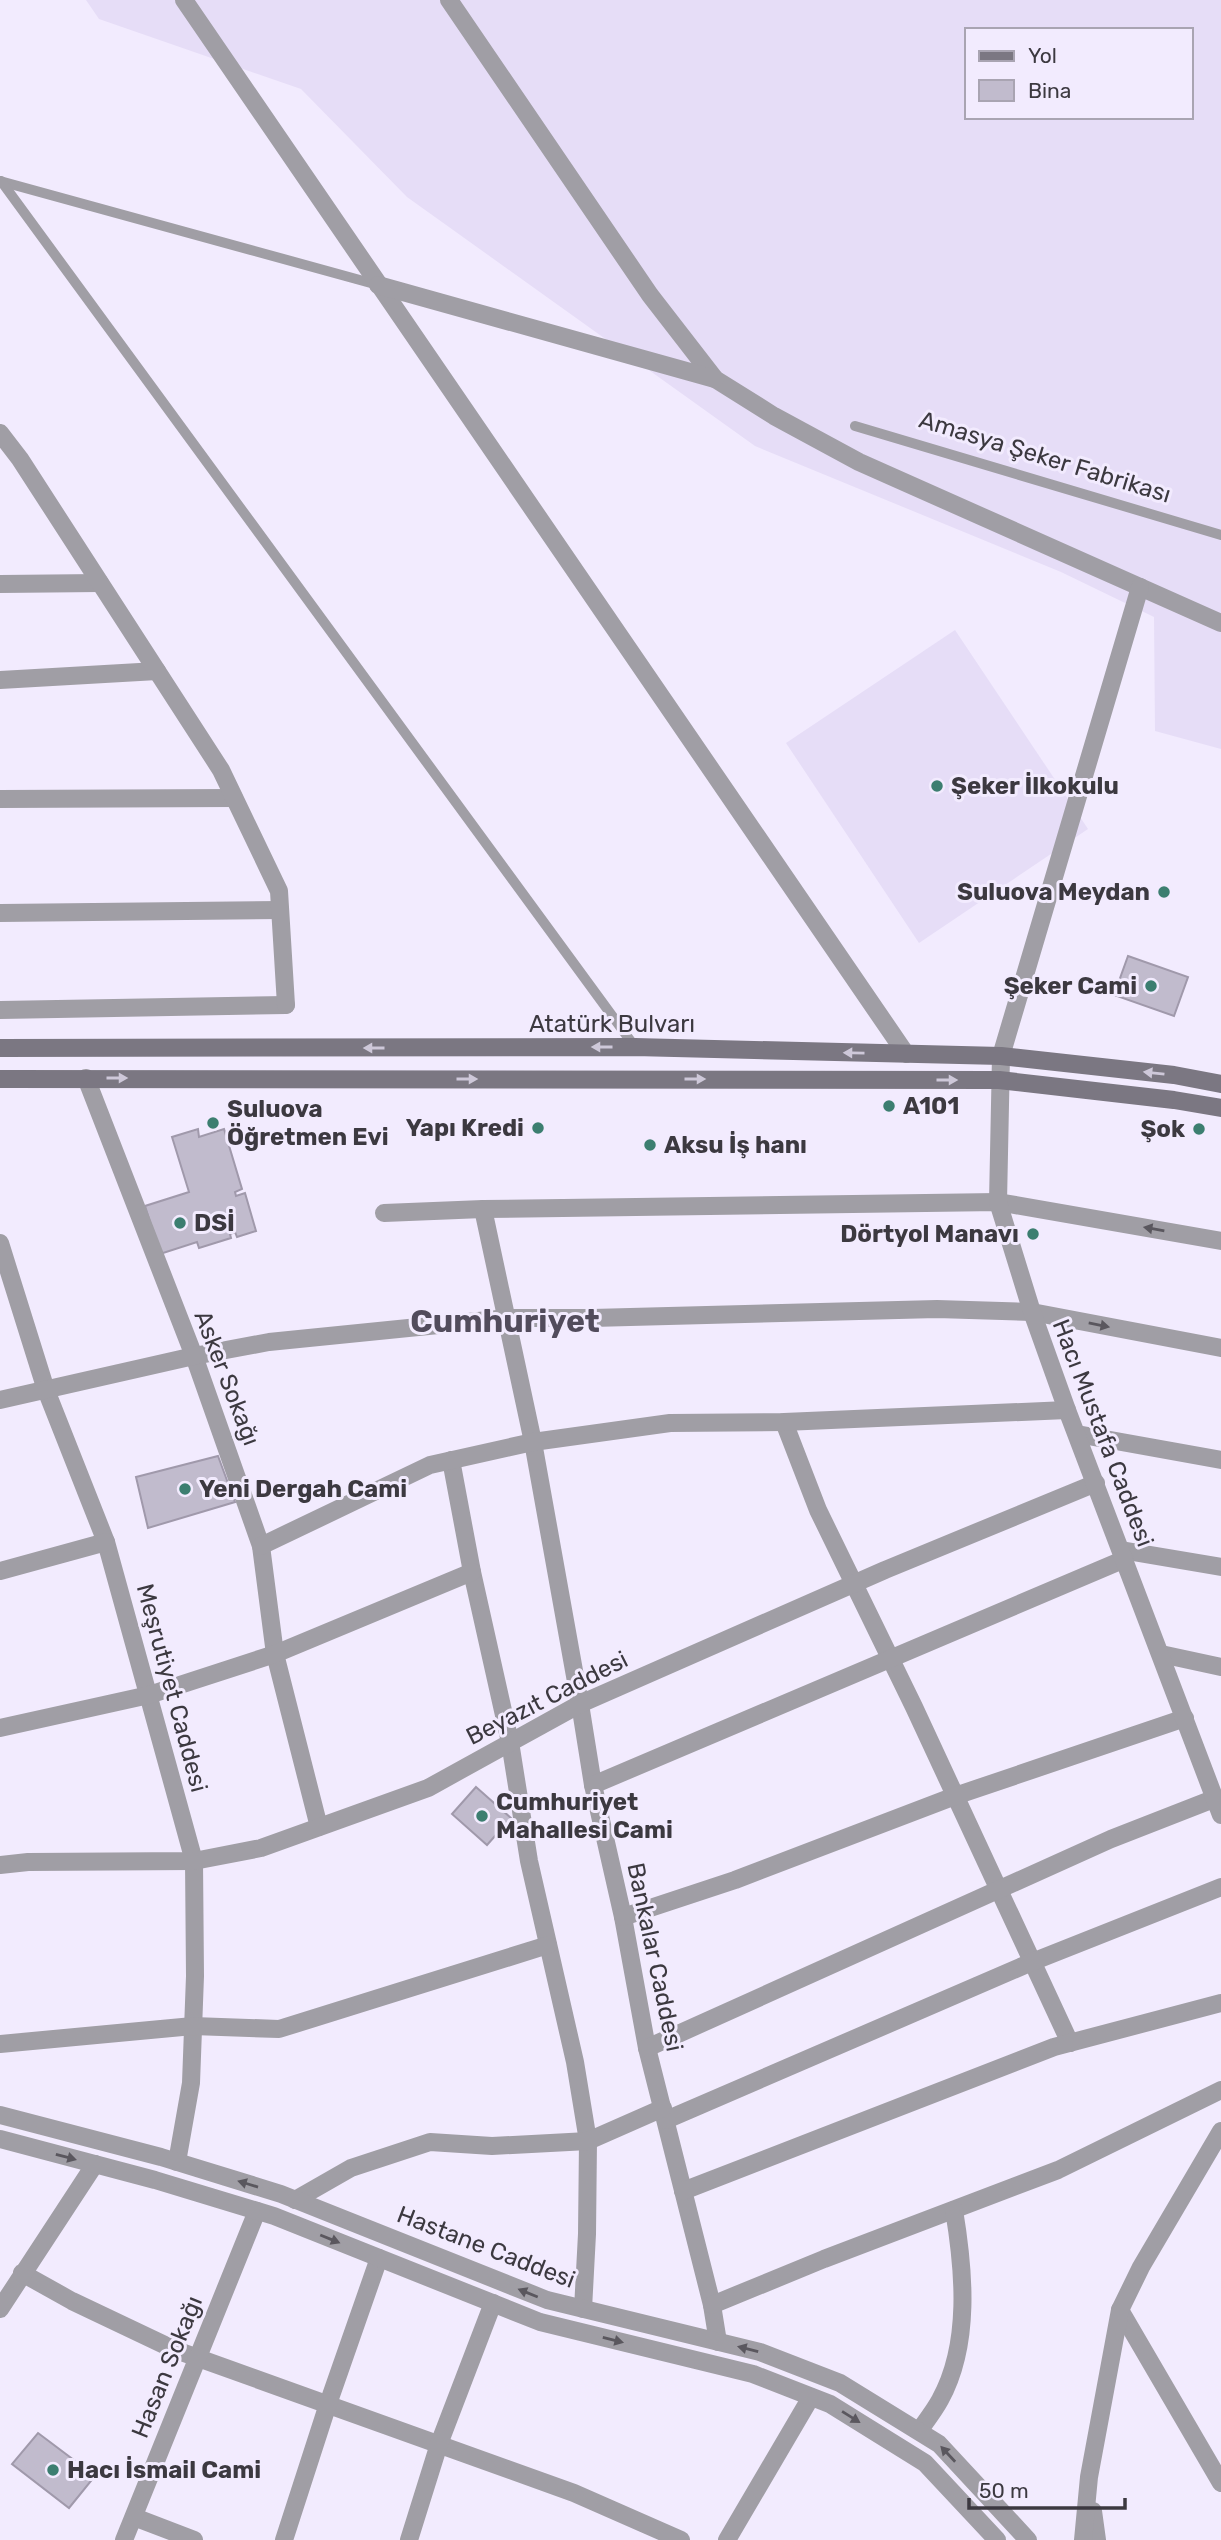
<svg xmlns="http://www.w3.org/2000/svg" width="1221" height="2540" font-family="Rubik,sans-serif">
<rect width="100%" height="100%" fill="#f2ebfe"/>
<g fill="#e6ddf7" fill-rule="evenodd">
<path d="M 86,0 L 1221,0 L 1221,749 L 1155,731 L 1154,617 L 1061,572 L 755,446 L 407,197 L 301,89 L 99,19 ZM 967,30 L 1191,30 L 1191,117 L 967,117 Z"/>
<polygon points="955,630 1088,829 919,943 786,743"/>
</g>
<g fill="#c1bbcd" stroke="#a099ab" stroke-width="2">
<polygon points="1128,956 1188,977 1174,1016 1114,995"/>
<polygon points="198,1129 199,1137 224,1129 242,1189 235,1192 236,1196 245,1193 256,1231 237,1237 235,1232 230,1234 231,1238 199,1248 197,1242 160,1254 145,1206 189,1192 172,1137"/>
<polygon points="218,1456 235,1502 148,1528 136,1477"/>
<polygon points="476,1787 511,1818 487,1845 452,1814"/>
<polygon points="38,2433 95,2476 69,2508 12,2464"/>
</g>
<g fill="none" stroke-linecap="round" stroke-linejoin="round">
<g stroke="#a09ea5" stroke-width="10">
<polyline points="0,181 378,285"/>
<polyline points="1,181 635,1047"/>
<polyline points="855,426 1221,535"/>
</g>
<g stroke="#a09ea5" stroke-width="18">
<polyline points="184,0 906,1054"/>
<polyline points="449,0 650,295 715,379 774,416 859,462 1221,623"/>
<polyline points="378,285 715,379"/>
<polyline points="0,584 100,583"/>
<polyline points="0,680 157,671"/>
<polyline points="0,799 234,798"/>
<polyline points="0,913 280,910"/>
<polyline points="0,1010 286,1005"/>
<polyline points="1001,1056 1140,587"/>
<polyline points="86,1078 194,1356 261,1546 275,1654 319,1827"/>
<polyline points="483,1209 533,1442 580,1704 593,1785 623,1917 647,2048 712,2305 718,2342"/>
<polyline points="384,1213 483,1209 998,1202 1221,1241"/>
<polyline points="0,1243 46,1390 106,1542 194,1861 195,1976 191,2083 177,2162"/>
<polyline points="0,1400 194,1356 269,1342 508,1318 592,1318 937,1309 1032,1312 1221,1348"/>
<polyline points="784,1422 818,1510 914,1707 1070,2043"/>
<polyline points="1077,1434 1221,1460"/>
<polyline points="451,1460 472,1572 510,1742 529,1861 575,2062 588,2141 587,2234 583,2309"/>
<polyline points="261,1546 430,1465 533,1442 670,1423 784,1422 1067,1410"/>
<polyline points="1121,1550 1221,1567"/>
<polyline points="0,1571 106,1542"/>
<polyline points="1161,1654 1221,1667"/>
<polyline points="0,1728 149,1695 275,1654 472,1572"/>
<polyline points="593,1785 1125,1559"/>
<polyline points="0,1865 28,1862 194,1861 261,1848 428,1788 580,1704 885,1570 1096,1483"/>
<polyline points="623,1917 735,1880 955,1796 1185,1718"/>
<polyline points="0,2044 193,2026 279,2029 548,1945"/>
<polyline points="647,2048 1111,1839 1216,1798"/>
<polyline points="666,2120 1032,1962 1221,1887"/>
<polyline points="683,2191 1054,2047 1221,2003"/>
<polyline points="295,2200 351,2168 430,2142 492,2146 588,2141 663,2108"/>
<polyline points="22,2273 72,2301 173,2349 574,2493 681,2540"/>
<polyline points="712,2305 824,2259 1058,2170 1221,2090"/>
<polyline points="0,2309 95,2164"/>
<polyline points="1120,2310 1221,2483"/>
<path d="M 919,2431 C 926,2421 934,2411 940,2400 C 971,2344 964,2270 954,2210"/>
<polyline points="134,2517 194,2540"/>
<polyline points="124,2540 257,2211"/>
<polyline points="284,2540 328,2404 379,2258"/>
<polyline points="409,2540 439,2444 493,2303"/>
<polyline points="727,2540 811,2397"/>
</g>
<g stroke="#a09ea5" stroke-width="18">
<polyline points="0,433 20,459 221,770 279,891 286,1005"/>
<polyline points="1001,1056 998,1202 1032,1312 1067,1410 1221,1815"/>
<polyline points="0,2115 161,2157 281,2194 547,2300 760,2352 840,2383 939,2444 1028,2540"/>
<polyline points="0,2139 155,2180 274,2216 540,2322 753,2374 830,2404 925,2463 997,2540"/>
<polyline points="1093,2511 1097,2540"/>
<polyline points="1083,2540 1089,2477 1120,2310 1141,2267 1221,2131"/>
</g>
<g stroke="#7b7782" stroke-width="18">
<polyline points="0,1048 635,1047 1001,1056 1174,1075 1221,1084"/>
<polyline points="0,1079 999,1080 1174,1100 1221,1108"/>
</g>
</g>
<defs><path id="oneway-solid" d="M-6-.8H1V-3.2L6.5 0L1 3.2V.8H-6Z" transform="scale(1.75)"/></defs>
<g fill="#cec8d9">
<use href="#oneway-solid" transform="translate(602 1047) rotate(180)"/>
<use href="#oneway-solid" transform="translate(374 1048) rotate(180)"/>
<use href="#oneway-solid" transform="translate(854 1053) rotate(-179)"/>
<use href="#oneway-solid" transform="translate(1154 1073) rotate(-174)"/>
<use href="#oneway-solid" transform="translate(117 1078)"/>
<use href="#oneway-solid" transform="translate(467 1079)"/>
<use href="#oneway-solid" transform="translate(695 1079)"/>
<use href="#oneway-solid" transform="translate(947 1080)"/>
</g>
<g fill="#5a575e">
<use href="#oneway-solid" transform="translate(1154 1229) rotate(-170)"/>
<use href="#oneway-solid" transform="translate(1099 1325) rotate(11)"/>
<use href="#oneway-solid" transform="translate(66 2157) rotate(15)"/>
<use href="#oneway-solid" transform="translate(248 2184) rotate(-163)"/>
<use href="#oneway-solid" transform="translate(330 2239) rotate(22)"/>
<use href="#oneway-solid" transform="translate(528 2293) rotate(-158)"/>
<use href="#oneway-solid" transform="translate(613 2340) rotate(14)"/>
<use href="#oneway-solid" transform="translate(748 2349) rotate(-166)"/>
<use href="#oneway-solid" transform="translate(851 2417) rotate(32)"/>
<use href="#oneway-solid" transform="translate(948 2454) rotate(-133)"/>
</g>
<g fill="#3c7e70" stroke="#f2ebfe" stroke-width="2.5">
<circle cx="937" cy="786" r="7"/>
<circle cx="1164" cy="892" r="7"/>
<circle cx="1151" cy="986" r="7"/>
<circle cx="889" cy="1106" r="7"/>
<circle cx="213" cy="1123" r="7"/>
<circle cx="538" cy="1128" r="7"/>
<circle cx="1199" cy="1129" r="7"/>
<circle cx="650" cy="1145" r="7"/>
<circle cx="180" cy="1223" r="7"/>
<circle cx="1033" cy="1234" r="7"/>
<circle cx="185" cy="1489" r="7"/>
<circle cx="482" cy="1816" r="7"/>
<circle cx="53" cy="2470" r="7"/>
</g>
<g text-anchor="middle" stroke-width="6" stroke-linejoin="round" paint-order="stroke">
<g font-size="24" fill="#3c3940" stroke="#f2ebfe">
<text transform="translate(1045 457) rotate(17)" y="8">Amasya Şeker Fabrikası</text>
<text x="612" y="1032">Atatürk Bulvarı</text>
<text transform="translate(227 1378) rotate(69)" y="8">Asker Sokağı</text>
<text transform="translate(1103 1433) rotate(69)" y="8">Hacı Mustafa Caddesi</text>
<text transform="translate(172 1688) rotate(75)" y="8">Meşrutiyet Caddesi</text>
<text transform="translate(547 1698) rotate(-27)" y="8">Beyazıt Caddesi</text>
<text transform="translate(655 1957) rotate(78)" y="8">Bankalar Caddesi</text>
<text transform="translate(486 2247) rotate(21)" y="8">Hastane Caddesi</text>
<text transform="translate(167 2367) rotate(-68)" y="8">Hasan Sokağı</text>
</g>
<g font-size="24" font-weight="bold" fill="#3c3940" stroke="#f2ebfe" text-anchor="start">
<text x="951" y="794">Şeker İlkokulu</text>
<text x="1150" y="900" text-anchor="end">Suluova Meydan</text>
<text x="1137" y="994" text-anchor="end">Şeker Cami</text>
<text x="903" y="1114">A101</text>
<text x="227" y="1117">Suluova<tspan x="227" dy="28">Öğretmen Evi</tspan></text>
<text x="524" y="1136" text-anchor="end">Yapı Kredi</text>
<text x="1185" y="1137" text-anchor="end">Şok</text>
<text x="664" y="1153">Aksu İş hanı</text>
<text x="194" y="1231">DSİ</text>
<text x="1019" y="1242" text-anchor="end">Dörtyol Manavı</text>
<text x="199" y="1497">Yeni Dergah Cami</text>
<text x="496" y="1810">Cumhuriyet<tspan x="496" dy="28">Mahallesi Cami</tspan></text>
<text x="67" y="2478">Hacı İsmail Cami</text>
</g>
<g font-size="32" font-weight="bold" fill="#524c5c" stroke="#f2ebfe">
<text x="505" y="1332">Cumhuriyet</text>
</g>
</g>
<rect x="965" y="28" width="228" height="91" fill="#f2ebfe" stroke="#a9a4b2" stroke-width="2"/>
<rect x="979" y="51" width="35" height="10" fill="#7b7782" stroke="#a9a4b2" stroke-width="2"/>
<text x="1028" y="63" font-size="21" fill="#3c3940">Yol</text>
<rect x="979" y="80" width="35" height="21" fill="#c1bbcd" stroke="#a9a4b2" stroke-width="2"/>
<text x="1028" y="98" font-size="21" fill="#3c3940">Bina</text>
<path d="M969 2498v10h156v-10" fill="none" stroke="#3c3940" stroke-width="3.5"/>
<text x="979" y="2498" font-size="21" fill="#3c3940" stroke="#f2ebfe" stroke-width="5" paint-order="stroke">50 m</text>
</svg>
